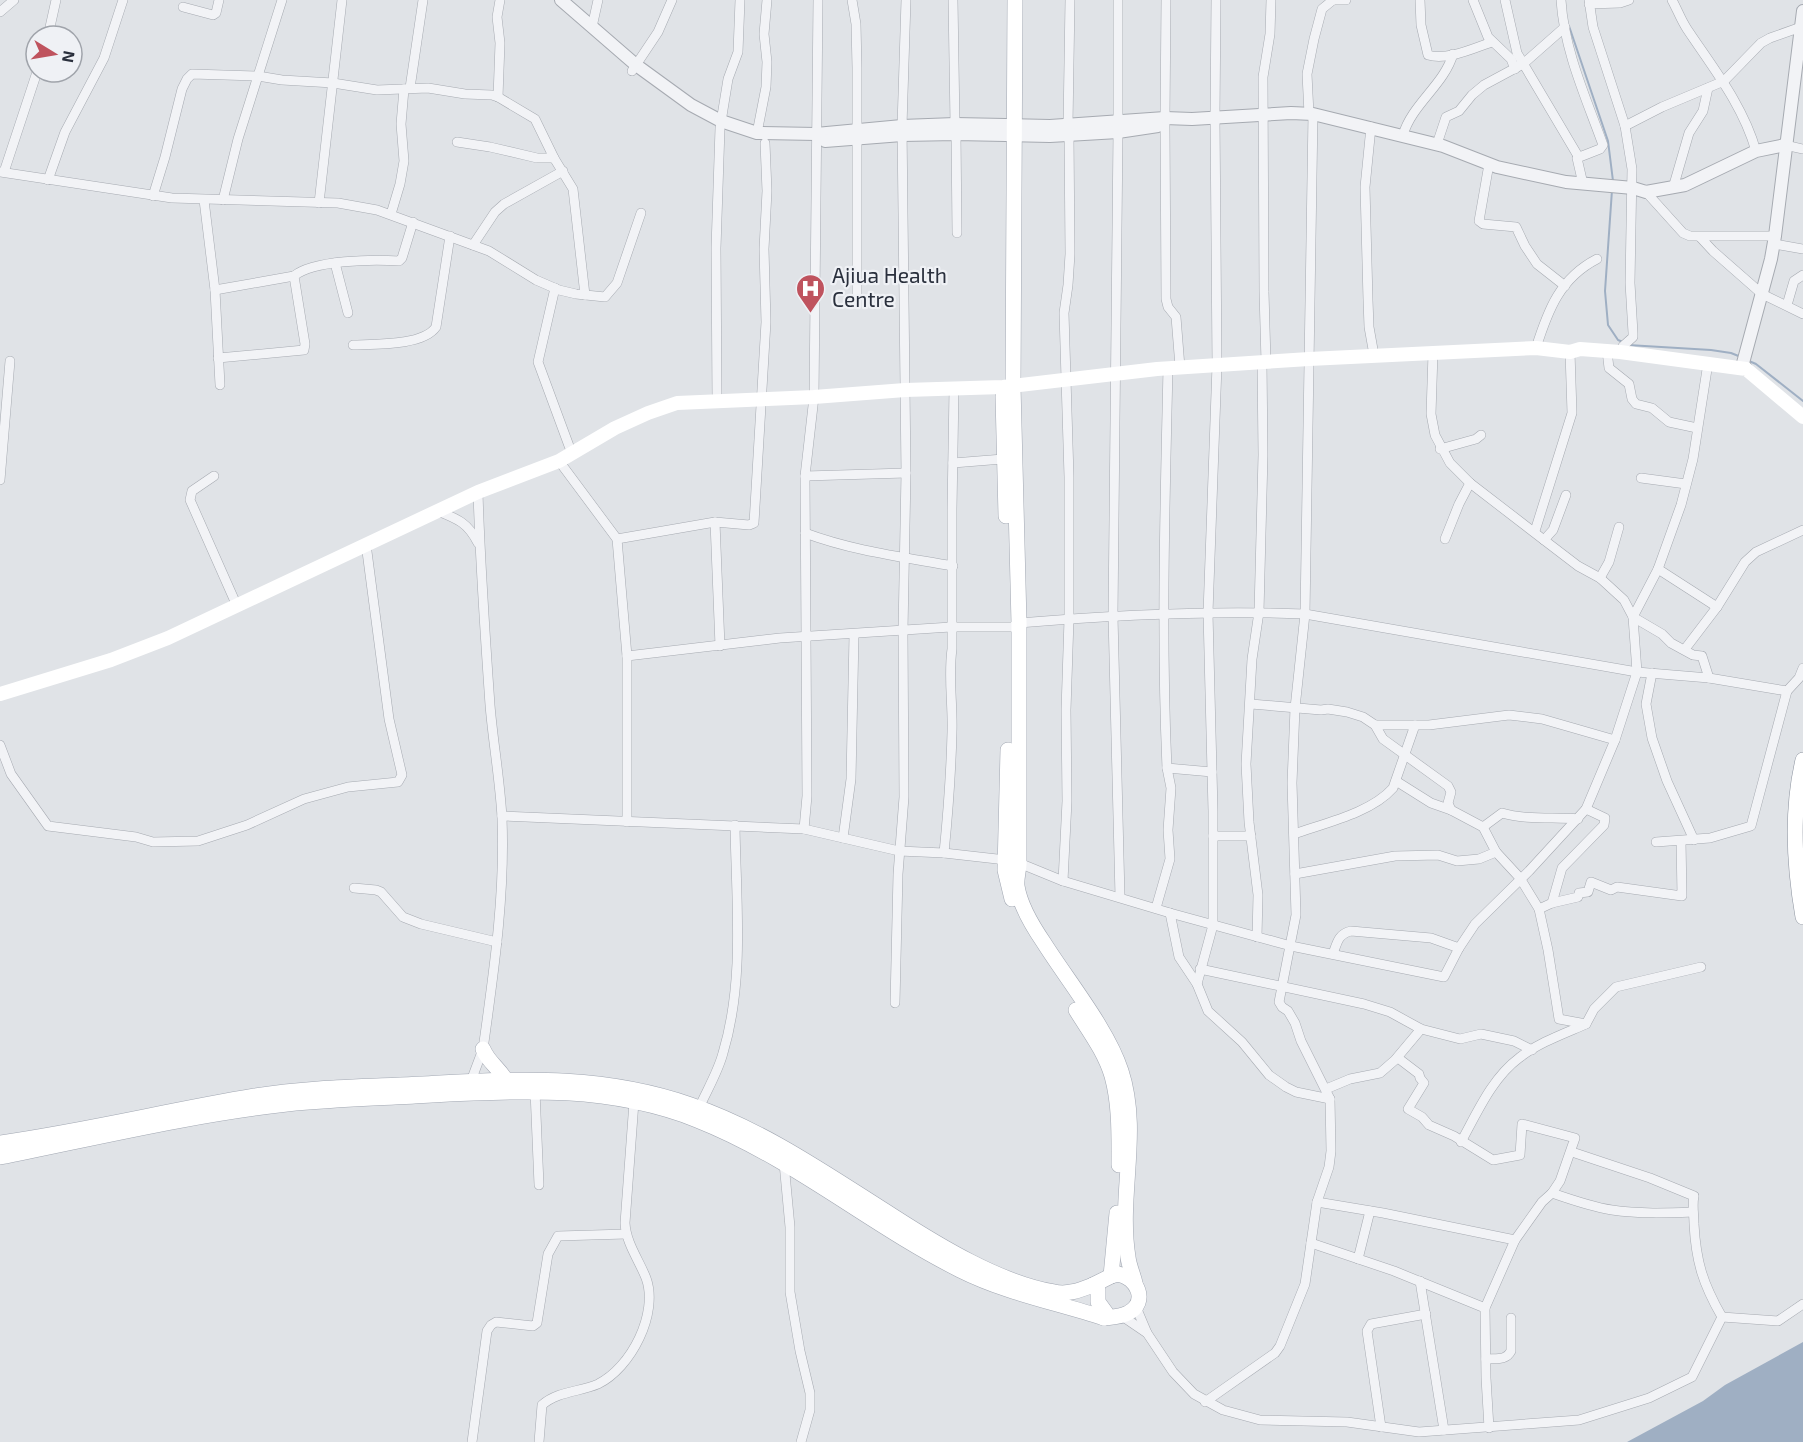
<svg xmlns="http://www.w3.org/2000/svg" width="1803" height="1442" font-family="'Exo 2',sans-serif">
<rect width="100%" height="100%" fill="#e0e3e7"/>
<polygon fill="#9fafc3" points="1803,1342 1803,1442 1627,1442 1703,1401 1725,1385"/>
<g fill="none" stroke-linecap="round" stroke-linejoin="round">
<g stroke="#9fafc3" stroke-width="2">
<polyline points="1569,26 1608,141 1613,181"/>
<polyline points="1612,190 1605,291 1608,325 1618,340 1623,342"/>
<polyline points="1628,345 1711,350 1731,353 1741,357"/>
<polyline points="1749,361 1756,364 1803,401"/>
</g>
<defs>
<g id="minor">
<polyline points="852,0 856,24 857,68 857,294"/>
<polyline points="953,0 955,124"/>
<polyline points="1118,0 1118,122"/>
<polyline points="1334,0 1346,0"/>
<path d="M 1420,0 L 1421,25 L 1428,55 C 1447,61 1474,48 1492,42"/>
<polyline points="1473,0 1488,37 1511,59 1515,69"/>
<polyline points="1505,0 1517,53 1578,156"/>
<path d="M 1561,0 C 1564,50 1586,98 1603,145 L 1600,149 L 1577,158 L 1583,184"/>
<polyline points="1589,0 1593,27 1625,126 1632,169 1630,283 1633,333 1633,337 1623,346 1620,352"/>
<path d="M 1672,0 C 1677,9 1681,20 1687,29 C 1713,68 1743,105 1756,151"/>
<polyline points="1589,4 1620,3 1629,0"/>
<polyline points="183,7 213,15 216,13 219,0"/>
<polyline points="0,12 14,0"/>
<polyline points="592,27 598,0"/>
<polyline points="48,36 56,0"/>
<polyline points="632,71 658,32 672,0"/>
<polyline points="410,88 423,0"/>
<polyline points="498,97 500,43 497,17 500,0"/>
<polyline points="1309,114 1307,74 1314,39 1322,9 1333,0"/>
<polyline points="1165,118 1166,0"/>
<polyline points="1068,125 1070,0"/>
<polyline points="1165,125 1166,299 1168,307 1176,317 1180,367"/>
<polyline points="1625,126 1662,107 1724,81 1761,43 1770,38 1801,27"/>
<polyline points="1371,127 1365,187 1368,300 1369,327 1374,355"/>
<polyline points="1118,132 1113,616 1120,897"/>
<polyline points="757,133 766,87 767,62 764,34 767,0"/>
<polyline points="956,134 957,233"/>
<path d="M 1403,135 C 1412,104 1444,85 1453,54"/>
<polyline points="457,142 490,147 537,158 554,158"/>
<polyline points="1437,144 1446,117 1459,111 1472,95 1484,85 1523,64 1565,27"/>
<polyline points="1785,145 1803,149"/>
<polyline points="1489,164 1479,221 1483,224 1516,227 1525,246 1537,264 1565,286"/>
<polyline points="0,172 172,198 338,203 377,210 489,251 536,280 559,290 576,294 605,297 617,283 641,213"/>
<polyline points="4,172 37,72"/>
<polyline points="48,180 65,132 104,58 123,0"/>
<polyline points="1673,188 1689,133 1703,111 1708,88"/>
<polyline points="1646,192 1683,233 1690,236 1775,236"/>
<polyline points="153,196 165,157 182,89 187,79 192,74 258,76 282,80 333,83 377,90 428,88 465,94 492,95 498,97 535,119 554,158 573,189 585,295"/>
<polyline points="204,200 215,290 220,385"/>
<polyline points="223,200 238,139 282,0"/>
<polyline points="319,203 342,0"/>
<polyline points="391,214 400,184 404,161 401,124 404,89"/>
<polyline points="1700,237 1713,251 1762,294 1803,314"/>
<polyline points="1774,244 1803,249"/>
<polyline points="473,245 495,212 504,204 563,171"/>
<polyline points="335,263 348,313"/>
<polyline points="555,288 538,362 572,454"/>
<polyline points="215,290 294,276"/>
<polyline points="1787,305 1794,281 1803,275"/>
<path d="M 353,345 C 374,344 423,346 436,327 L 450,236"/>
<path d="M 1536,348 C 1548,310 1560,278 1597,259"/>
<polyline points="1607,351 1609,368 1629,384 1632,399 1636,404 1652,408 1669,422 1697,428"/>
<polyline points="1433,353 1431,414 1435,435 1450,463 1470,483 1544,540 1578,566 1600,578 1624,600 1633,617 1662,634 1671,643 1693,655 1702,656 1709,678"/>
<path d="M 218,358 L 304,350 L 305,344 L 294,276 C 313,260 374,259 399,261 L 402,258 L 413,222"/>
<polyline points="1266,362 1264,292 1263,77 1270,34 1271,0"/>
<polyline points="717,400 716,248 720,128 728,79 738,52 740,0"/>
<polyline points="1440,449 1476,439 1481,435"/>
<polyline points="559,461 617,539 627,656 627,822"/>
<polyline points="953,463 1003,459"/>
<polyline points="214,476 192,491 190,500 237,606"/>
<polyline points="805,476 906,473"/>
<polyline points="1641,478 1686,484"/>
<polyline points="0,480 10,361"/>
<path d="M 438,511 C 458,519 468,523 478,543"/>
<polyline points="715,522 720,646"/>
<polyline points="1535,531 1572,413 1570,352"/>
<path d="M 805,533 C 853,551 903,557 953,566"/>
<polyline points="617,539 715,522 749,525 754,523 766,322 764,249 767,191 765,143"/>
<polyline points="1445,539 1459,504 1470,483"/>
<polyline points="1544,540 1553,530 1566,495"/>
<polyline points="1658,569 1717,607"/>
<polyline points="1600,578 1609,562 1619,527"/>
<polyline points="1685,649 1717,607 1745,562 1756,552 1803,530"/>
<path d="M 627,656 L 780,638 L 951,627 L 1012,627 L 1019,623 C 1113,615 1210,610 1305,614 L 1637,672 L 1709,678 L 1787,691"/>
<polyline points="1652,673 1646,704 1652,738 1667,781 1694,840"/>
<polyline points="1251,704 1321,710 1328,709 1347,712 1363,717 1375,725 1383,739 1448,786 1451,792 1448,803 1451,810"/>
<polyline points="1375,725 1429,725 1509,715 1542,719 1615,740"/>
<polyline points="0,745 11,774 48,826 136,837 153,842 198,841 247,825 304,799 348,787 398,782 402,775 389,719 366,544"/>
<polyline points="1167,768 1212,772"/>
<polyline points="1396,781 1431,803 1451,810 1483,827 1496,852 1520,878 1539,909 1548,950 1559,1019 1586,1024 1594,1009 1616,987 1701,967"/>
<polyline points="502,816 804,829 899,851 944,853 1006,860 1019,863 1063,881 1170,913 1291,946 1444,977 1459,948 1475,924 1529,871 1586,809 1615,740 1637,672 1633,617 1658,569 1681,505 1693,459 1708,363"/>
<path d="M 1483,827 L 1502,813 C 1526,820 1553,817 1578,819"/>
<polyline points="804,829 807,796 805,476 814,397 818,0"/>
<path d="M 1294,834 C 1325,823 1371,813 1393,788 L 1415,725"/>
<polyline points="1213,836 1251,836"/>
<polyline points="843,838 851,779 854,635"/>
<polyline points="1656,842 1710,838 1751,826 1787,691 1799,678 1803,668"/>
<path d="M 944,853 C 948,813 951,773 952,732 C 953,705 948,677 952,649 L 952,509 L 954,389"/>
<polyline points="1295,874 1395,856 1438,855 1457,861 1479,859 1496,852"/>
<polyline points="1063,881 1067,801 1066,710 1069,619 1069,477 1064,313 1068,285 1070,254 1069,135"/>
<polyline points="354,888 376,890 381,892 403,917 421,924 497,942"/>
<polyline points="1552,903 1562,868 1604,825 1605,818 1586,809"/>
<path d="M 1156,908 L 1170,859 L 1168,830 L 1171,788 L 1167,768 C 1161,635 1165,502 1168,368"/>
<polyline points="1539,909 1552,903 1578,897 1579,893 1588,892 1591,882 1611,890 1617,887 1682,896 1681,841"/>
<polyline points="1170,913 1179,957 1197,984 1208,1011 1242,1042 1269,1075 1286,1087 1296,1092 1330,1099"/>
<polyline points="1257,937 1258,895 1249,822 1246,764 1252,659 1259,612 1263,455 1262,362"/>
<path d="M 1333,954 C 1337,943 1338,934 1351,931 L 1431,938 L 1459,948"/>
<polyline points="1200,969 1364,1004 1390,1012 1421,1029 1460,1039 1481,1034 1514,1041 1532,1050"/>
<polyline points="1197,984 1213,925 1213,811 1208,613 1217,365 1215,117 1216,0"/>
<polyline points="895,1003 898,874 904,797 903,631 906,473 902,126 906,0"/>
<polyline points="1398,1058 1419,1074 1420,1078 1424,1083 1408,1109 1422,1117 1429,1125 1454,1136 1493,1160 1520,1155 1522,1124 1575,1138 1560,1181 1552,1193 1542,1202 1515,1240 1485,1308 1486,1378 1489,1428"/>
<path d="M 471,1081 L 483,1049 L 485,1035 C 495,963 505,891 502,818 C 500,780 493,742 490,705 C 485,634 480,563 478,492"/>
<polyline points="1326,1089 1350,1079 1380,1073 1395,1060 1421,1029"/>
<polyline points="535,1091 539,1185"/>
<path d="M 699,1108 C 707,1090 718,1072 723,1053 C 745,980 736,901 735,825"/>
<path d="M 1461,1142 C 1477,1113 1492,1078 1519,1058 C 1538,1043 1563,1034 1586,1024"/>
<path d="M 1572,1152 L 1650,1178 L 1694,1196 C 1692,1205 1694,1215 1694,1224 C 1696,1262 1703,1284 1722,1317"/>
<polyline points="784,1163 790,1227 790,1292 800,1351 810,1393 810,1410 801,1442"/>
<path d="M 1552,1193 C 1572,1200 1592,1207 1612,1210 C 1639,1214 1667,1213 1693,1212"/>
<polyline points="1317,1202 1383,1213 1515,1240"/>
<polyline points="1311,1243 1394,1271 1485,1308"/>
<polyline points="1358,1259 1370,1211"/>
<polyline points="1420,1281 1444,1430"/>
<polyline points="1136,1307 1147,1333 1173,1372 1194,1394 1223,1410 1260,1420 1347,1422 1419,1432 1579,1420 1649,1398 1692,1377 1722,1317 1778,1321 1803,1304"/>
<polyline points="1122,1316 1147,1333"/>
<path d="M 1486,1359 C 1496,1358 1506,1361 1511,1351 L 1511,1318"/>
<polyline points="1205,1402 1275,1353 1280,1346 1305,1284 1317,1202 1329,1167 1331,1151 1330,1099 1301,1041 1295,1023 1288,1011 1282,1007 1279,1002 1296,915 1292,783 1295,708 1305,614 1313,114"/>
<polyline points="1381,1427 1367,1331 1371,1324 1426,1314"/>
<polyline points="472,1442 487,1331 491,1325 496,1322 533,1326 537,1323 548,1254 558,1236 626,1234"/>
<path d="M 539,1442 L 542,1405 C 558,1391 580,1392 598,1384 C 631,1368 659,1313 646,1278 C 639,1260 626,1243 625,1223 L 634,1102"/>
</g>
<g id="tertiary">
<polyline points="561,0 636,65 691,105 721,121 757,133 816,134 902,126 955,124 1050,126 1165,118 1192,119 1291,113 1313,114 1443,146 1497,167 1566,182 1633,188 1646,192 1685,185 1756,151 1785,145"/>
<polyline points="825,141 902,135 956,134 1050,136 1118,132 1158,126"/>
<polyline points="1746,369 1743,363 1771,259 1775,236 1803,11"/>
</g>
<g id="primary">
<path d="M 1015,0 L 1013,386 L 1019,623 L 1019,863 C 1019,870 1016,879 1017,886 C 1020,906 1033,927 1044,943 C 1068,981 1108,1030 1121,1071 C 1141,1132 1118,1195 1128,1257 C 1129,1266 1133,1274 1135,1283"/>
<polyline points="1003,396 1006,516"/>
<polyline points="1008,750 1005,870 1012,899"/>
<path d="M 1076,1010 C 1089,1031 1105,1052 1112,1076 C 1120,1105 1119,1136 1119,1165"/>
<path d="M 483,1049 C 488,1062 499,1068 505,1079"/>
<path d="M 0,1143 C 86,1131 170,1110 255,1096 C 316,1086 378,1087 440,1083 C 526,1078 608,1076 691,1105 C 764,1130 828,1175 893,1216 C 938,1245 1000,1283 1054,1292 C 1068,1295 1080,1290 1093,1285"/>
<path d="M 0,1157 C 95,1138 190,1115 287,1104 C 335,1099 384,1098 432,1095 C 522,1090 612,1086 697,1120 C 793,1158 870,1225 960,1270 C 1006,1293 1055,1302 1104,1318"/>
<path d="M 1118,1274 C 1137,1277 1149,1302 1128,1313 C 1121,1317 1112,1317 1104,1318 L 1106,1313 L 1098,1302 L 1098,1289 L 1093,1285 L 1111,1276 Z"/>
<polyline points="1111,1276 1117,1213"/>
</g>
<path id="trunk" d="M 1803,760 C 1791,811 1794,865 1803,917"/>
</defs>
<use href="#minor" stroke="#a6aab1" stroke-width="10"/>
<use href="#tertiary" stroke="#a6aab1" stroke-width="14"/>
<use href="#primary" stroke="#a1a7b2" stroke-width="16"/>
<use href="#trunk" stroke="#89909c" stroke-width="16"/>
<use href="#minor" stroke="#f2f3f6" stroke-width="9"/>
<use href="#tertiary" stroke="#f2f3f6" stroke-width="12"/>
<polyline stroke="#fff" stroke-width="14" points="0,694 111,660 168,638 478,492 559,461 615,428 648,413 677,403 814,397 905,390 1003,387 1157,369 1309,359 1536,348 1570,352 1580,349 1620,352 1746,369 1803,417"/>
<use href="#primary" stroke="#fff" stroke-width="15"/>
<use href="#trunk" stroke="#fff" stroke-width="15"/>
</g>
<defs>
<symbol id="hospital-pin" viewBox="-11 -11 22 30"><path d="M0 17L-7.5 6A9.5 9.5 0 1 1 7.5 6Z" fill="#bf535e" stroke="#eff1f5"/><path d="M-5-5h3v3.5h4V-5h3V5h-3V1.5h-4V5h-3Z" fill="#fff"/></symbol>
</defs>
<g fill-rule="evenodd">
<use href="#hospital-pin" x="794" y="272" width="33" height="45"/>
</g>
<g text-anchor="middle" stroke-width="4.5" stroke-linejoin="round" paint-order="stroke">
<g font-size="21" fill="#2a303d" stroke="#eff1f5" text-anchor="start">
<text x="832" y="283">Ajiua Health<tspan x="832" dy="24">Centre</tspan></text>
</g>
</g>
<g transform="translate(54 54) rotate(101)"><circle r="28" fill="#eff1f5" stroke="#a0a4ab" stroke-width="1.5"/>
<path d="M0-4.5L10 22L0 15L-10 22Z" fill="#bf535e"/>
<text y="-9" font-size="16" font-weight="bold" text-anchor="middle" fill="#2a303d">N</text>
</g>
</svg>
